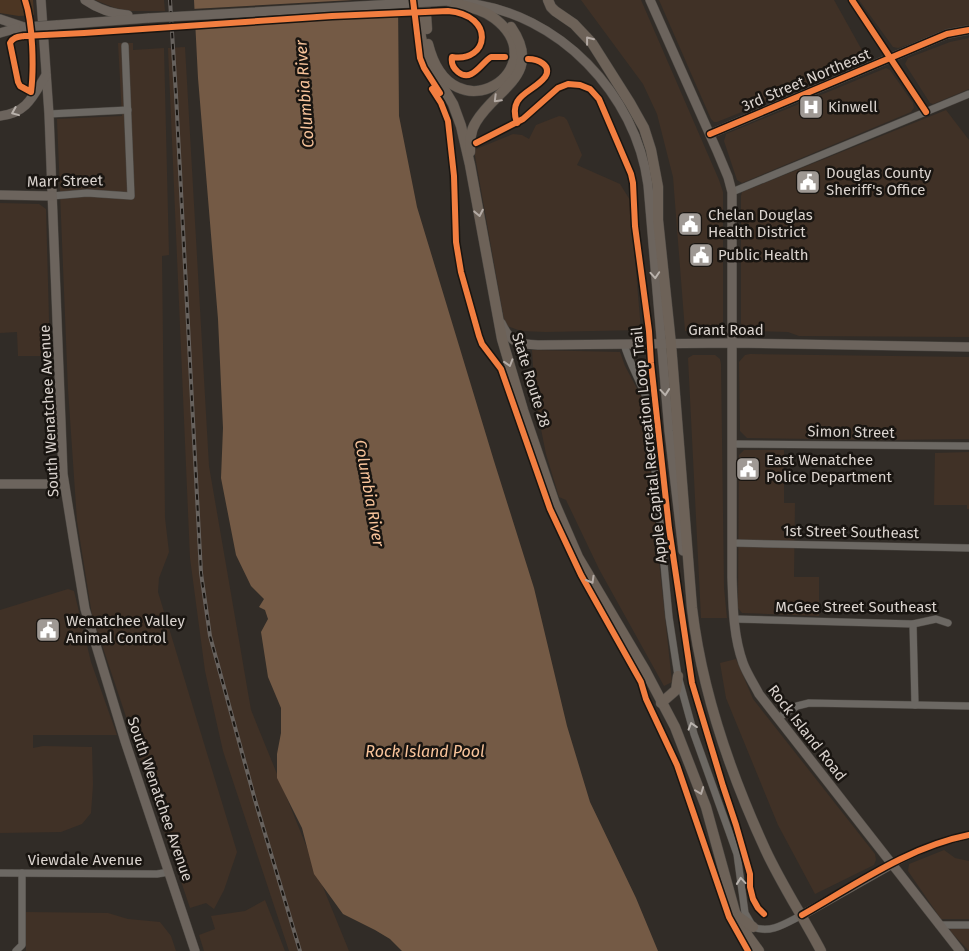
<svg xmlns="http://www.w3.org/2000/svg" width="969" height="951" font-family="'Fira Sans',sans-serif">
<rect width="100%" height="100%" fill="#312c27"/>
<g fill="#403126">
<polygon points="95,0 164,0 165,11 129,11 115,8"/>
<polygon points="581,0 641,0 719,180 723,192 723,322 713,332 685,331 673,177 657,114 643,84"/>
<polygon points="659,0 834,0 868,61 717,122 714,122 711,119"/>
<polygon points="859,0 969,0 969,25 898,48 893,47"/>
<polygon points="969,38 969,89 933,104 930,103 905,64 908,58 950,42"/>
<polygon points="118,43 133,43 133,50 164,48 169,255 162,256 165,518 169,552 159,578 158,592 237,852 224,890 214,909 206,903 190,908 92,615 77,521 68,389 57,119 122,116"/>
<polygon points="185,47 209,466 251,710 349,951 289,951 223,751 205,671 190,558 168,48"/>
<polygon points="886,68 890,70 913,103 914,108 911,112 742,183 737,180 724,141 726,134"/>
<polygon points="946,110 969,140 969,337 799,336 788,332 748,331 743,329 741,323 741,196 742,192"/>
<polygon points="559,116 564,117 567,120 582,155 577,165 620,184 630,200 641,330 546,332 521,331 505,325 474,150 513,134 522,135 529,139 536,125"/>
<polygon points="0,203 39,204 46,209 50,356 18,356 17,332 0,333"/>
<polygon points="532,350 620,352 625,366 643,400 647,431 660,571 672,682 664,686 599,569 566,500 559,497 546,454 539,419 534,383"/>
<polygon points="750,354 969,357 969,439 881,440 747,438 740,431 739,362 745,355"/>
<polygon points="693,355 715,355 720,359 721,364 724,588 727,618 701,618 688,358"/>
<polygon points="744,450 784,450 784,503 795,503 794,577 819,577 819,616 742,613 738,608 739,455"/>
<polygon points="969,452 969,509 967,509 967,505 934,505 935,453"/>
<polygon points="68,589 74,591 91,662 117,735 33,735 33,748 43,746 92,747 93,785 91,813 82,824 61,832 0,833 0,610"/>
<polygon points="736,659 753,699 875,854 876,860 874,865 815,894 778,825 726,698 720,663"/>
<polygon points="944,850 955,858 969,861 969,919 941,919 908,871 909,864"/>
<polygon points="265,900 285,951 204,951 199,935 215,929 211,916 245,911"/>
<polygon points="26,912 108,913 128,919 160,922 171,936 176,951 26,951"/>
<polygon points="951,927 969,928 969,951 950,931"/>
</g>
<polygon fill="#4c3623" points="0,0 33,0 34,15 19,16 0,13"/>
<polygon fill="#745a45" points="194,0 398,0 399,116 417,207 494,461 534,588 567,726 590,802 636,898 658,951 402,951 390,939 375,930 343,914 314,874 302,828 277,778 277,754 281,733 281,708 268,677 261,632 268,619 265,610 259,607 264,599 251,586 236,555 221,478 223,428 218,319 198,78"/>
<polygon fill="#312c27" points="353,0 400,0 400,15 193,24 192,9"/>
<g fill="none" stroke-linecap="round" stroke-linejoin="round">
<defs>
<g id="minor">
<polyline points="852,0 926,112"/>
<polyline points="49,114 128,110"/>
<polyline points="732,192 969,94"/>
<polyline points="52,196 87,193 131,196 125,46"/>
<path d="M 624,344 C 630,366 643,385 649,406 L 669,617 L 678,676 L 694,734 L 737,854 L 745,913 L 753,927 C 771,934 786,923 802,915"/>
<polyline points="733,444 969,446"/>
<polyline points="732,543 969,548"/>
<polyline points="734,619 913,624 936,619 948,623"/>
<polyline points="913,624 915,705"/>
<polyline points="778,718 797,706 809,703 969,706"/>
<polyline points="892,864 932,845 969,835"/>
<polyline points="0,873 157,874 169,872"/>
<polyline points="939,925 969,925"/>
<polyline points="16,951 22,945 22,873"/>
</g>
<g id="major">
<polyline points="41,0 49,114 63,474 75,549 85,609 125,741 195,951"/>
<path d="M 85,0 C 98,9 113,14 128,15"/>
<path d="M 650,0 L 718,153 L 728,177 L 732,192 L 732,577 C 733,606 733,635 743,663 C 747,674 754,684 759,694 L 960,951"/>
<path d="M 466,3 C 559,13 636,94 648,185 L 669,431 L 683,551"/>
<polyline points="0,19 24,27"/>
<polyline points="56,25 149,18"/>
<polyline points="0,33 21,27"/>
<path d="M 0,116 C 27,113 33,96 46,75"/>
<polyline points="710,134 947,34 969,30"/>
<polyline points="0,195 52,196"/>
<path d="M 501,323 C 511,344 518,344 539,345 L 733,343 L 969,347"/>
<polyline points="0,484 64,484"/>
<polyline points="802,915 892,864"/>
</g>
<g id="highway">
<polyline points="417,0 421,37 426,59 453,104 461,126 470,165 502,339 523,410 555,504 578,557 645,670 675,727 706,807 735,912 748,936 759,951"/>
<polyline points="425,0 427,29"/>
<path d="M 548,0 L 551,7 L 555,11 L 574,24 L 592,43 L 630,103 L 644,128 L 651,150 L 658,187 L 658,220 L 671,344 L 692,608 C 702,693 730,773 766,851 C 782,885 803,917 821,951"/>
<path d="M 428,44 C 452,140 559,67 494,18 C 481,8 463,6 447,1"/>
<path d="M 470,152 C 470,142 470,131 476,122 C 496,88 544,75 511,27"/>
<polyline points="661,703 676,690 678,676"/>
<polyline points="739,917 753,927"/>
</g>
</defs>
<use href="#minor" stroke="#4b4742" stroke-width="8"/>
<use href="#major" stroke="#4b4742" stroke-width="10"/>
<use href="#highway" stroke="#4b4742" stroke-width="11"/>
<use href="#minor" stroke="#6c6863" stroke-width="7"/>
<use href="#major" stroke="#6c645d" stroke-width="9"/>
<use href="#highway" stroke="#6d6258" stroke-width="10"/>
<defs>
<polyline id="rail" points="170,0 176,95 201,573 210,636 255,800 300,951"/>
</defs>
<use href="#rail" stroke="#67625e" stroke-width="4"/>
<use href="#rail" stroke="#191511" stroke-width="2" stroke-dasharray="5.5" stroke-linecap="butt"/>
<defs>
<g id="major-bridge">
<polyline points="149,18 447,1"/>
<polyline points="24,27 56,25"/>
</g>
</defs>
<use href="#major-bridge" stroke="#4b4742" stroke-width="10" stroke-linecap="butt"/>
<use href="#major-bridge" stroke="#6c645d" stroke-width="9"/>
<defs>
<g id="cycleway">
<path d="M 25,0 C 33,23 34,69 31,92 L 20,86 L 18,82 L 10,43 C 13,37 18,37 24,36 L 84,33 L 332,16 L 448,11 C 496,15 489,63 452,57 C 451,63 453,68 458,72 C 472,83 481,63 491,57 L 505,57"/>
<polyline points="413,0 420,58 424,68 440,93"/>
<polyline points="852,0 926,112"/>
<polyline points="435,87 432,89 441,103 448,121 454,176 456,242 461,272 479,336 482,344 501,369 550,509 581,575 641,682 646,699 677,765 729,917 748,951"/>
<path d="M 517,123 C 507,94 533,93 545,77 C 553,65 537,59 528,59"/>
<polyline points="710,134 947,34 969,30"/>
<polyline points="476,143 523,119 558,88 568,84 580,85 590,89 599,99 631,174 633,183 635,226 649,331 651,363 669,528 692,683 723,786 736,825 750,874 750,887 753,899 758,908 764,914"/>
<path d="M 802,915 C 855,885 908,847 969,835"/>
</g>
</defs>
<use href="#cycleway" stroke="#191511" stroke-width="9"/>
<use href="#cycleway" stroke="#f27e40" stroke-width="6"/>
</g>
<defs><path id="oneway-chevron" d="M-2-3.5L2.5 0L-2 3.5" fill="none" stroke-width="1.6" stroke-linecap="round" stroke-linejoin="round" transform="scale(1.25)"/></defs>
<g stroke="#b4aba5">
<use href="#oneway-chevron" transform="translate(589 40) rotate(-128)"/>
<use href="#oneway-chevron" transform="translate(497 99) rotate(135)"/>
<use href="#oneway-chevron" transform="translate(479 213) rotate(79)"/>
<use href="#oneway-chevron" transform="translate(509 363) rotate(73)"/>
<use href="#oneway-chevron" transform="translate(591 580) rotate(60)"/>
<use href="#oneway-chevron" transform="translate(700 791) rotate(69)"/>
</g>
<g stroke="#b9b2ac">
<use href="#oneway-chevron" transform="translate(15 112) rotate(158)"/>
<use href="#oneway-chevron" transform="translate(655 275) rotate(86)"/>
<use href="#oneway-chevron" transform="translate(665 392) rotate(85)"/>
</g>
<g stroke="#b9b3ae">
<use href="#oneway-chevron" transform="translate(692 726) rotate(-107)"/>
<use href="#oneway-chevron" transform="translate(741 881) rotate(-95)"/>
</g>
<defs>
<symbol id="hospital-square" viewBox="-11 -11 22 22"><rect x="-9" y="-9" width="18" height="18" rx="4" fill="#9f9994" stroke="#191511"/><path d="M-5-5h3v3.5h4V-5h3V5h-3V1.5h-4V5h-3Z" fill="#fff"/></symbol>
<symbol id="civic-square" viewBox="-11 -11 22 22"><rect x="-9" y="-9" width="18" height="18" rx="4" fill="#9f9994" stroke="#191511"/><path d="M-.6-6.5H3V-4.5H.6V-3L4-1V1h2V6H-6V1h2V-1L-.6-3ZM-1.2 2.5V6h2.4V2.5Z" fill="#fff"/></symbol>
</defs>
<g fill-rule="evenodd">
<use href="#hospital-square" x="797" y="93" width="28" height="28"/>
<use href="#civic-square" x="794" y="168" width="28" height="28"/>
<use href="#civic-square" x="676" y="210" width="28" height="28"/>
<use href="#civic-square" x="687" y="241" width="28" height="28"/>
<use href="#civic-square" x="734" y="455" width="28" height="28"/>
<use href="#civic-square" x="34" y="616" width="28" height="28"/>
</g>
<g text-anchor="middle" stroke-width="5" stroke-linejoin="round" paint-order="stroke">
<g font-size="15" fill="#dad3ce" stroke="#191511">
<text transform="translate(806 80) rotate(-23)" y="5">3rd Street Northeast</text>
<text transform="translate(65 181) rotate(-1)" y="5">Marr Street</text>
<text x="726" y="335">Grant Road</text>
<text transform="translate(531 380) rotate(73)" y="5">State Route 28</text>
<text transform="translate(49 411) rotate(-93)" y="5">South Wenatchee Avenue</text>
<text transform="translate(851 432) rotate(1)" y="5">Simon Street</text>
<text transform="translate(649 445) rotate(-96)" y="5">Apple Capital Recreation Loop Trail</text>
<text transform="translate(851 532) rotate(1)" y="5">1st Street Southeast</text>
<text x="856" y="612">McGee Street Southeast</text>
<text transform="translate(807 733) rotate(52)" y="5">Rock Island Road</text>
<text transform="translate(160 799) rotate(71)" y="5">South Wenatchee Avenue</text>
<text x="85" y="865">Viewdale Avenue</text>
</g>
<g font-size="15" fill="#dad3ce" stroke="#191511" text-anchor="start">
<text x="828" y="112">Kinwell</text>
<text x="826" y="178">Douglas County<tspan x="826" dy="17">Sheriff's Office</tspan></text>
<text x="708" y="220">Chelan Douglas<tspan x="708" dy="17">Health District</tspan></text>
<text x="718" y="260">Public Health</text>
<text x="766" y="465">East Wenatchee<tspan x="766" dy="17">Police Department</tspan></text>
<text x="66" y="626">Wenatchee Valley<tspan x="66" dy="17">Animal Control</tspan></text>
</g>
<g font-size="16" font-style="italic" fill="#f9c49b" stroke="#191511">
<text transform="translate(304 94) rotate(-94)" y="6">Columbia River</text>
<text transform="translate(370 493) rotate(80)" y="6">Columbia River</text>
<text x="425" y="757">Rock Island Pool</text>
</g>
</g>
</svg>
